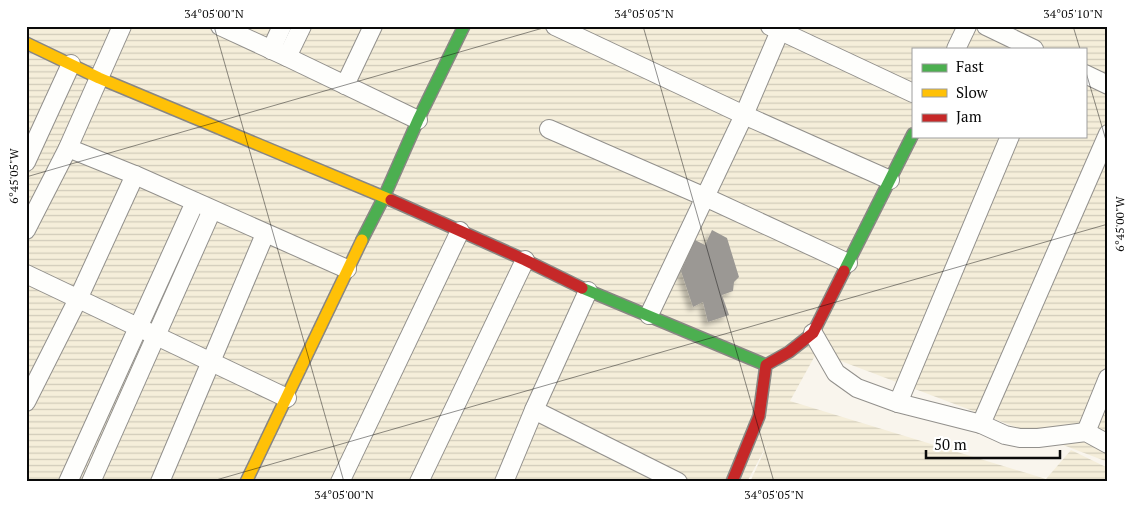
<svg xmlns="http://www.w3.org/2000/svg" width="1134" height="508" font-family="'PT Serif',serif">
<defs>
<pattern id="farmland-rules" width="6" height="5" patternUnits="userSpaceOnUse" patternTransform="scale(1.25)"><rect width="6" height="5" fill="#f5eeda"/><path d="M0 2.5h6" fill="none" stroke="#d1cbba"/></pattern>
<filter id="shadow"><feDropShadow dx="-4.5" dy="4.5" stdDeviation="2.5" flood-color="#0004"/></filter>
</defs>
<rect width="100%" height="100%" fill="#f9f5ed"/>
<path fill="url(#farmland-rules)" fill-rule="evenodd" d="M 26,26 L 1101,26 L 1108,30 L 1108,462 L 817,352 L 790,401 L 1046,479 L 1071,450 L 1108,468 L 1108,482 L 750,482 L 769,441 L 747,482 L 26,482 ZM 913,49 L 1085,49 L 1085,136 L 913,136 Z"/>
<polygon fill="#9b9894" filter="url(#shadow)" points="712,230 727,238 739,277 734,282 733,291 722,295 729,315 708,322 703,302 693,307 681,271 695,240 705,245"/>
<g fill="none" stroke-linecap="round" stroke-linejoin="round">
<defs>
<g id="street">
<polyline points="220,26 287,57 418,120"/>
<polyline points="555,26 744,115 890,180"/>
<polyline points="770,26 913,93"/>
<polyline points="986,26 1034,49"/>
<polyline points="956,49 967,26"/>
<polyline points="271,50 282,26"/>
<polyline points="287,57 302,26"/>
<polyline points="1085,74 1108,85"/>
<polyline points="345,85 373,26"/>
<polyline points="549,129 705,197 848,263"/>
<polyline points="68,148 135,175 347,269"/>
<polyline points="26,162 71,64"/>
<polyline points="26,230 68,148 122,26"/>
<polyline points="26,274 287,398"/>
<polyline points="649,315 744,115 782,26"/>
<polyline points="813,333 836,373 857,388 898,403 981,424 1005,435 1020,438 1038,438 1086,432 1108,444"/>
<polyline points="26,402 78,299 135,175"/>
<polyline points="898,403 1010,136"/>
<polyline points="534,410 678,482"/>
<polyline points="981,424 1108,134"/>
<polyline points="1086,432 1108,378"/>
<polyline points="68,482 195,202"/>
<polyline points="91,482 212,210"/>
<polyline points="160,482 265,234"/>
<polyline points="340,482 460,231"/>
<polyline points="419,482 525,260"/>
<polyline points="504,482 534,410 588,291"/>
</g>
<g id="fast">
<polyline points="362,240 384,197 418,120 464,26"/>
<polyline points="844,271 913,134"/>
<polyline points="582,288 766,365"/>
</g>
<g id="slow">
<polyline points="26,43 99,78 391,200"/>
<polyline points="246,482 362,240"/>
</g>
<g id="jam">
<polyline points="391,200 525,260 582,288"/>
<polyline points="732,482 759,416 766,365 789,352 813,333 844,271"/>
</g>
</defs>
<use href="#street" stroke="#92908c" stroke-width="20"/>
<use href="#fast" stroke="#888683" stroke-width="14"/>
<use href="#slow" stroke="#888683" stroke-width="14"/>
<use href="#jam" stroke="#888683" stroke-width="14"/>
<use href="#street" stroke="#fefefc" stroke-width="18"/>
<use href="#fast" stroke="#4caf50" stroke-width="11"/>
<use href="#slow" stroke="#ffc107" stroke-width="11"/>
<use href="#jam" stroke="#c62828" stroke-width="11"/>
</g>
<path fill="none" stroke="#0a0a0a" stroke-width="1" stroke-opacity="0.45" d="M 214,26 L 344,482M 643,26 L 774,482M 1073,26 L 1080,49M 1085,69 L 1108,147M 26,177 L 550,26M 209,482 L 1108,224"/>
<rect width="1134" height="508" fill="none" stroke="#ffffff" stroke-width="55"/>
<rect x="912" y="48" width="175" height="90" fill="#ffffff" stroke="#9d9d9d"/>
<rect x="922" y="64" width="25" height="8" fill="#4caf50" stroke="#9d9d9d"/>
<text x="956" y="72" font-size="15" fill="#0a0a0a">Fast</text>
<rect x="922" y="89" width="25" height="8" fill="#ffc107" stroke="#9d9d9d"/>
<text x="956" y="98" font-size="15" fill="#0a0a0a">Slow</text>
<rect x="922" y="114" width="25" height="8" fill="#c62828" stroke="#9d9d9d"/>
<text x="956" y="122" font-size="15" fill="#0a0a0a">Jam</text>
<path d="M926 450v8h134v-8" fill="none" stroke="#0a0a0a" stroke-width="2.5"/>
<text x="934" y="450" font-size="15" fill="#0a0a0a" stroke="#ffffff" stroke-width="4" paint-order="stroke">50 m</text>
<rect x="28" y="28" width="1078" height="452" fill="none" stroke="#0a0a0a" stroke-width="2"/>
<g font-size="12" text-anchor="middle" fill="#0a0a0a">
<text x="214" y="18">34°05'00"N</text>
<text x="644" y="18">34°05'05"N</text>
<text x="1073" y="18">34°05'10"N</text>
<text transform="translate(14 176) rotate(-90)" y="4">6°45'05"W</text>
<text transform="translate(1120 224) rotate(-90)" y="4">6°45'00"W</text>
<text x="344" y="499">34°05'00"N</text>
<text x="774" y="499">34°05'05"N</text>
</g>
</svg>
